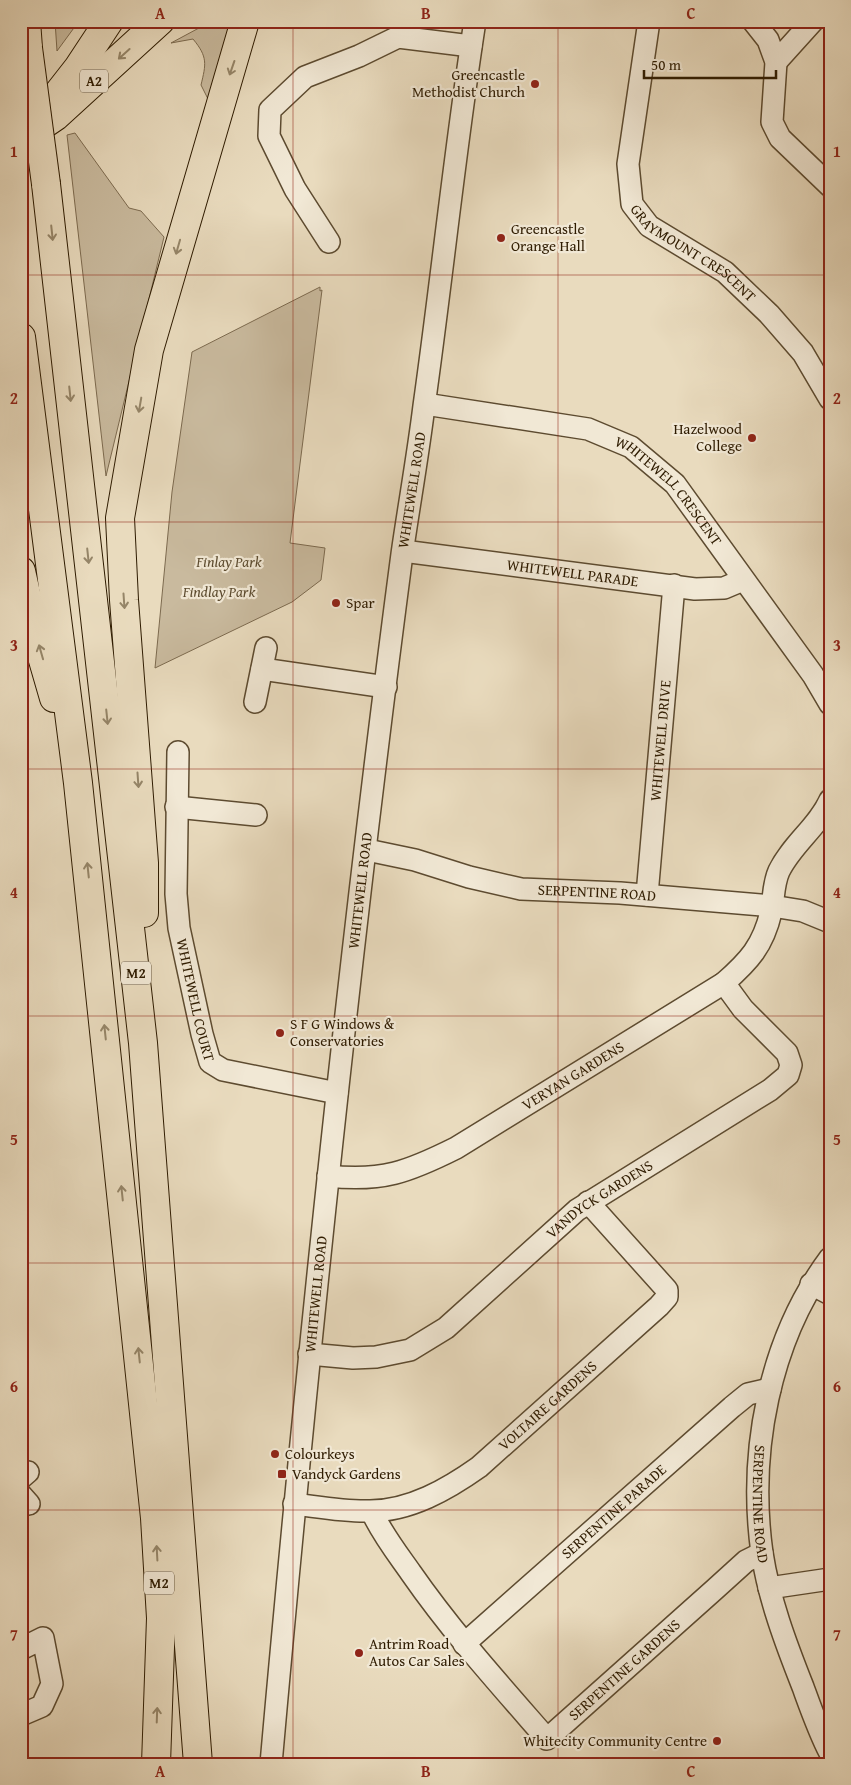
<svg xmlns="http://www.w3.org/2000/svg" width="851" height="1785" font-family="'Gentium Book Plus',serif">
<rect width="100%" height="100%" fill="#e9dbbe"/>
<filter id="stains"><feTurbulence type="fractalNoise" baseFrequency=".004" numOctaves="4"/><feColorMatrix values="0 0 0 0 .2 0 0 0 0 .09 0 0 0 0 .02 0 0 0 .5 -.17"/></filter>
<radialGradient id="worn" r=".72"><stop offset=".6" stop-color="#630" stop-opacity="0"/><stop offset="1" stop-color="#630" stop-opacity=".3"/></radialGradient>
<g fill="#c9ba9e" stroke="#7c6a4f">
<polygon points="55,21 79,21 57,51"/>
<path d="M 212,21 L 235,21 L 213,109 L 201,85 C 206,64 208,57 193,39 L 171,43 Z"/>
<polygon points="75,133 129,208 141,211 164,237 106,476 67,135"/>
<polygon points="320,287 320,291 322,290 290,543 325,548 321,580 292,602 155,668 172,492 192,352"/>
</g>
<g fill="none" stroke-linecap="round" stroke-linejoin="round">
<defs>
<g id="minor">
<path id="s1" d="M 649,21 L 628,164 L 632,204 L 649,226 L 725,272 L 769,314 L 803,353 L 830,399"/>
<polyline points="753,21 768,40 776,62 772,122 780,138 830,186"/>
<polyline points="776,62 813,21"/>
<polyline points="329,242 295,189 269,136 270,110 305,77 359,56 398,37 471,46"/>
<path id="s2" d="M 425,404 L 588,429 L 631,447 L 675,484 L 813,675 L 830,704"/>
<path id="s3" d="M 403,551 L 695,589 L 724,588 L 743,580"/>
<polyline points="262,669 386,687"/>
<polyline points="255,702 266,648"/>
<path id="s4" d="M 178,752 L 176,894 L 179,928 L 202,1034 L 210,1062 L 223,1070 L 337,1093"/>
<polyline points="176,807 256,815"/>
<path id="s5" d="M 367,850 L 415,860 L 469,877 L 521,889 L 620,893 L 772,906 L 803,911 L 830,922"/>
<path id="s6" d="M 647,895 L 674,585"/>
<path id="s7" d="M 328,1176 C 382,1182 408,1172 456,1148 L 724,983 C 749,961 763,946 771,912 C 774,899 773,884 779,871 C 792,844 818,827 830,800"/>
<path id="s8" d="M 830,1258 C 769,1340 748,1452 762,1553 C 769,1599 786,1644 803,1687 C 811,1709 819,1732 830,1753"/>
<polyline points="811,1284 830,1294"/>
<path id="s9" d="M 309,1354 L 353,1358 L 376,1357 L 410,1350 L 446,1328 L 577,1210 L 770,1090 L 788,1075 L 791,1065 L 787,1053 L 743,1009 L 724,983"/>
<polyline points="21,1478 28,1472"/>
<polyline points="21,1495 29,1504"/>
<path id="s10" d="M 294,1504 C 319,1507 345,1512 370,1511 C 410,1511 448,1489 479,1467 L 659,1306 L 667,1297 L 667,1290 L 588,1202"/>
<path id="s11" d="M 372,1512 C 382,1534 397,1553 411,1573 C 452,1632 500,1685 547,1739 L 714,1590 L 746,1561 L 762,1553"/>
<polyline points="769,1588 830,1579"/>
<path id="s12" d="M 464,1644 L 732,1407 L 748,1394 L 770,1389"/>
<polyline points="21,1649 43,1638 52,1684 42,1706 21,1715"/>
<path id="s13" d="M 271,1764 C 307,1360 349,956 402,554 C 409,505 418,455 424,406 C 442,278 455,149 475,21"/>
</g>
<polyline id="major" points="31,133 56,116 160,21"/>
<g id="highway">
<polyline points="26,21 28,48"/>
<polyline points="24,137 78,68 109,21"/>
<polyline points="46,184 143,1043 198,1764"/>
<polyline points="21,337 78,783 155,1518 161,1618 156,1764"/>
<polyline points="21,571 34,629 54,698"/>
<polyline points="144,913 144,863 124,600 120,518 149,350 245,21"/>
</g>
</defs>
<use href="#minor" stroke="#5d4b30" stroke-width="24"/>
<use href="#major" stroke="#2e1b00" stroke-width="30"/>
<use href="#highway" stroke="#2e1b00" stroke-width="30"/>
<use href="#minor" stroke="#f1e8d5" stroke-width="21"/>
<use href="#major" stroke="#e9dbbe" stroke-width="28"/>
<use href="#highway" stroke="#e9dbbe" stroke-width="28"/>
<defs>
<polyline id="highway-bridge" points="28,48 46,184"/>
</defs>
<use href="#highway-bridge" stroke="#2e1b00" stroke-width="30" stroke-linecap="butt"/>
<use href="#highway-bridge" stroke="#e9dbbe" stroke-width="28"/>
</g>
<defs><path id="oneway-shaft" d="M-6 0H5M1.5-3L5.5 0L1.5 3" fill="none" stroke-width="1.6" stroke-linecap="round" stroke-linejoin="round" transform="scale(1.25)"/></defs>
<g stroke="#958568">
<use href="#oneway-shaft" transform="translate(124 54) rotate(138)"/>
<use href="#oneway-shaft" transform="translate(232 68) rotate(109)"/>
<use href="#oneway-shaft" transform="translate(52 233) rotate(84)"/>
<use href="#oneway-shaft" transform="translate(178 247) rotate(106)"/>
<use href="#oneway-shaft" transform="translate(70 394) rotate(84)"/>
<use href="#oneway-shaft" transform="translate(140 405) rotate(100)"/>
<use href="#oneway-shaft" transform="translate(88 556) rotate(84)"/>
<use href="#oneway-shaft" transform="translate(124 601) rotate(86)"/>
<use href="#oneway-shaft" transform="translate(41 652) rotate(-106)"/>
<use href="#oneway-shaft" transform="translate(107 717) rotate(84)"/>
<use href="#oneway-shaft" transform="translate(138 780) rotate(86)"/>
<use href="#oneway-shaft" transform="translate(88 870) rotate(-96)"/>
<use href="#oneway-shaft" transform="translate(105 1032) rotate(-96)"/>
<use href="#oneway-shaft" transform="translate(122 1193) rotate(-96)"/>
<use href="#oneway-shaft" transform="translate(139 1355) rotate(-96)"/>
<use href="#oneway-shaft" transform="translate(157 1553) rotate(-93)"/>
<use href="#oneway-shaft" transform="translate(157 1715) rotate(-88)"/>
</g>
<path fill="none" stroke="#8f2418" stroke-width="1" stroke-opacity="0.55" d="M 293,21 L 293,1764M 558,21 L 558,1764M 21,275 L 830,275M 21,522 L 830,522M 21,769 L 830,769M 21,1016 L 830,1016M 21,1263 L 830,1263M 21,1510 L 830,1510"/>
<g fill="#8f2418" stroke="#f1e8d5" stroke-width="2">
<circle cx="535" cy="84" r="5"/>
<circle cx="501" cy="238" r="5"/>
<circle cx="752" cy="438" r="5"/>
<circle cx="336" cy="603" r="5"/>
<circle cx="280" cy="1033" r="5"/>
<circle cx="275" cy="1454" r="5"/>
<rect x="277" y="1469" width="10" height="10" rx="2.5"/>
<circle cx="359" cy="1653" r="5"/>
<circle cx="717" cy="1741" r="5"/>
</g>
<g text-anchor="middle" stroke-width="4.5" stroke-linejoin="round" paint-order="stroke">
<g fill="#f1e8d5" stroke="#685840" stroke-width="1">
<rect x="80" y="69.5" width="28" height="23" rx="4"/>
<rect x="121" y="961.5" width="30" height="23" rx="4"/>
<rect x="144" y="1571.5" width="30" height="23" rx="4"/>
</g>
<g font-size="14" font-weight="bold" fill="#2e1b00">
<text x="94" y="86">A2</text>
<text x="136" y="978">M2</text>
<text x="159" y="1588">M2</text>
</g>
<g font-size="15" fill="#2e1b00" stroke="#f1e8d5" text-anchor="start">
<text x="525" y="80" text-anchor="end">Greencastle<tspan x="525" dy="17">Methodist Church</tspan></text>
<text x="511" y="234">Greencastle<tspan x="511" dy="17">Orange Hall</tspan></text>
<text x="742" y="434" text-anchor="end">Hazelwood<tspan x="742" dy="17">College</tspan></text>
<text x="346" y="608">Spar</text>
<text x="290" y="1029">S F G Windows &amp;<tspan x="290" dy="17">Conservatories</tspan></text>
<text x="285" y="1459">Colourkeys</text>
<text x="292" y="1479">Vandyck Gardens</text>
<text x="369" y="1649">Antrim Road<tspan x="369" dy="17">Autos Car Sales</tspan></text>
<text x="707" y="1746" text-anchor="end">Whitecity Community Centre</text>
</g>
<g font-size="15" fill="#2e1b00" stroke="#f1e8d5">
<text dy="5" stroke="none"><textPath href="#s1" startOffset="264">GRAYMOUNT CRESCENT</textPath></text>
<text dy="5" stroke="none"><textPath href="#s13" startOffset="1282">WHITEWELL ROAD</textPath></text>
<text dy="5" stroke="none"><textPath href="#s2" startOffset="269">WHITEWELL CRESCENT</textPath></text>
<text dy="5" stroke="none"><textPath href="#s3" startOffset="171">WHITEWELL PARADE</textPath></text>
<text dy="5" stroke="none"><textPath href="#s6" startOffset="155">WHITEWELL DRIVE</textPath></text>
<text dy="5" stroke="none"><textPath href="#s13" startOffset="878">WHITEWELL ROAD</textPath></text>
<text dy="5" stroke="none"><textPath href="#s5" startOffset="235">SERPENTINE ROAD</textPath></text>
<text dy="5" stroke="none"><textPath href="#s4" startOffset="250">WHITEWELL COURT</textPath></text>
<text dy="5" stroke="none"><textPath href="#s7" startOffset="271">VERYAN GARDENS</textPath></text>
<text dy="5" stroke="none"><textPath href="#s9" startOffset="345">VANDYCK GARDENS</textPath></text>
<text dy="5" stroke="none"><textPath href="#s13" startOffset="472">WHITEWELL ROAD</textPath></text>
<text dy="5" stroke="none"><textPath href="#s10" startOffset="288">VOLTAIRE GARDENS</textPath></text>
<text dy="5" stroke="none"><textPath href="#s8" startOffset="261">SERPENTINE ROAD</textPath></text>
<text dy="5" stroke="none"><textPath href="#s12" startOffset="200">SERPENTINE PARADE</textPath></text>
<text dy="5" stroke="none"><textPath href="#s11" startOffset="391">SERPENTINE GARDENS</textPath></text>
</g>
<g font-size="15" font-style="italic" fill="#5c4b2f" stroke="#f1e8d5">
<text x="229" y="567">Finlay Park</text>
<text x="219" y="597">Findlay Park</text>
</g>
</g>
<rect width="851" height="1785" fill="none" stroke="#e9dbbe" stroke-width="55"/>
<path d="M644 70v8h132v-8" fill="none" stroke="#2e1b00" stroke-width="2.5"/>
<text x="651" y="70" font-size="15" fill="#2e1b00" stroke="#f1e8d5" stroke-width="4" paint-order="stroke">50 m</text>
<rect x="28" y="28" width="796" height="1730" fill="none" stroke="#8f2418" stroke-width="2"/>
<g font-size="16" text-anchor="middle" font-weight="bold" fill="#8f2418">
<text x="160" y="19">A</text>
<text x="426" y="19">B</text>
<text x="691" y="19">C</text>
<text x="14" y="157">1</text>
<text x="837" y="157">1</text>
<text x="14" y="404">2</text>
<text x="837" y="404">2</text>
<text x="14" y="651">3</text>
<text x="837" y="651">3</text>
<text x="14" y="898">4</text>
<text x="837" y="898">4</text>
<text x="14" y="1145">5</text>
<text x="837" y="1145">5</text>
<text x="14" y="1392">6</text>
<text x="837" y="1392">6</text>
<text x="14" y="1640">7</text>
<text x="837" y="1640">7</text>
<text x="160" y="1777">A</text>
<text x="426" y="1777">B</text>
<text x="691" y="1777">C</text>
</g>
<rect width="100%" height="100%" filter="url(#stains)"/>
<rect width="100%" height="100%" fill="url(#worn)"/>
</svg>
